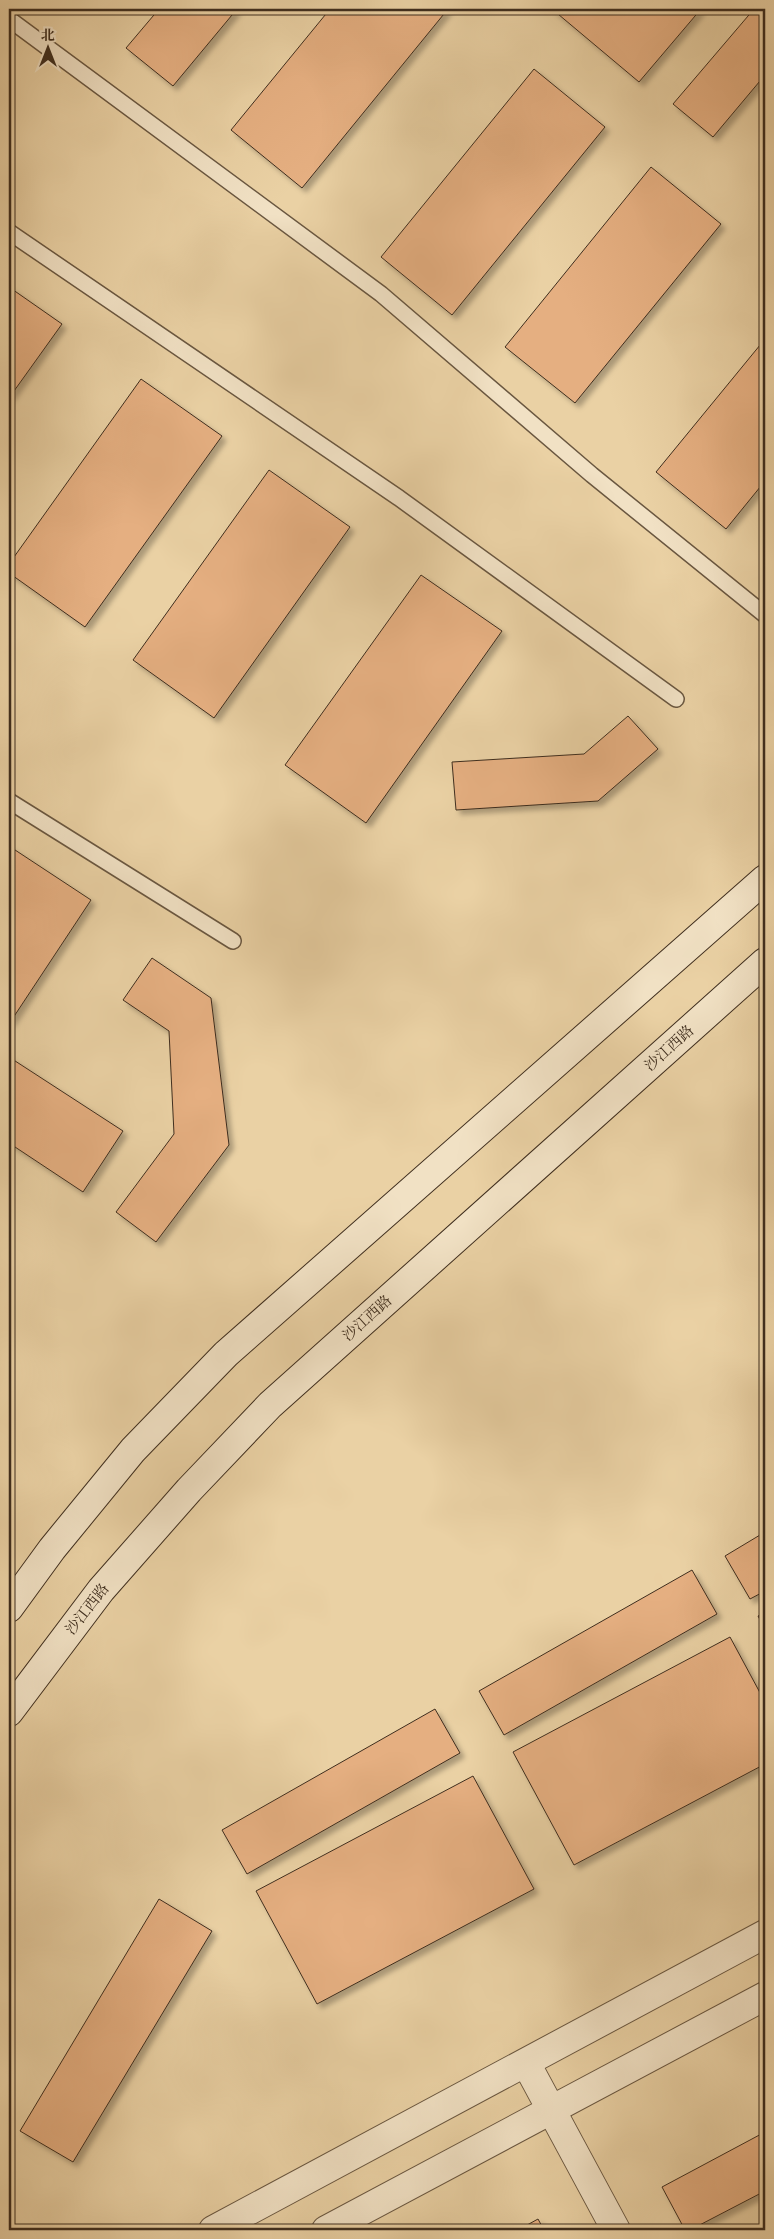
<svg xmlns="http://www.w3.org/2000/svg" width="774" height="2239" font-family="'IM FELL French Canon','Noto Serif SC',serif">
<defs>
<filter id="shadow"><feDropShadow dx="4.5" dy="4.5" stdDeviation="2.5" flood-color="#0004"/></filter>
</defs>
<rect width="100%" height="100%" fill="#ead1a4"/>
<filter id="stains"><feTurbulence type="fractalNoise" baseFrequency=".004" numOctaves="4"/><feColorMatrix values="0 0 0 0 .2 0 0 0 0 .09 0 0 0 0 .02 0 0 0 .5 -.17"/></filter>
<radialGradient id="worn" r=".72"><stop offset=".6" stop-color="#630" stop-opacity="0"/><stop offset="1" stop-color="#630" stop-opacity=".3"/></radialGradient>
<g fill="#e5af81" stroke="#3f2e1e" filter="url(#shadow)">
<polygon points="159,9 237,9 173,86 126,48"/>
<polygon points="330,9 448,9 302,188 231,130"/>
<polygon points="552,9 701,9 639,82"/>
<polygon points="754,9 765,9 765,75 713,137 673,104"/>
<polygon points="534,69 605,127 452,315 381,257"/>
<polygon points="651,167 721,224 575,403 505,347"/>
<polygon points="9,287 62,324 9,398"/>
<polygon points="765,339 765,481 726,529 656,472"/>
<polygon points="141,379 222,436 85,627 9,573 9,564"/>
<polygon points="269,470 350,527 214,718 133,660"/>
<polygon points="421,575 502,631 366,823 285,765"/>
<polygon points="628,716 658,749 598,801 456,810 452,762 584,754"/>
<polygon points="9,846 91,900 9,1024"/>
<polygon points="152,958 211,998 229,1145 156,1242 116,1212 174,1134 169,1031 123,1000"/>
<polygon points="9,1057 123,1131 83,1192 9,1143"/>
<polygon points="765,1532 765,1591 750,1599 725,1556"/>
<polygon points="692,1570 717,1614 504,1735 479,1691"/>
<polygon points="765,1613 765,1629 758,1616"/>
<polygon points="730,1637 765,1702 765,1764 574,1865 513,1752"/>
<polygon points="435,1709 460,1753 247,1874 222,1830"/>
<polygon points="473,1776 534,1889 317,2004 256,1891"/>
<polygon points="159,1899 212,1931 73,2162 20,2131"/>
<polygon points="765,2132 765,2191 690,2230 685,2230 662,2187"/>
<polygon points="538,2219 544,2230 518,2230"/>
</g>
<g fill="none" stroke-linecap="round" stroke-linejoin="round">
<defs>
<g id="lane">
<polyline points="9,19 381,294 592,475 765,615"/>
<polyline points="9,232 399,498 676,699"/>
<polyline points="9,801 233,941"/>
</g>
<g id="street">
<polyline points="526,2063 616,2230"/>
<polyline points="213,2230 765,1934"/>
<polyline points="326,2230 765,1996"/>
</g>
<g id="secondary">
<polyline points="9,1608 52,1549 133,1450 226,1354 765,879"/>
<polyline points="9,1712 101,1590 189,1490 270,1405 765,962"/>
</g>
</defs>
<use href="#lane" stroke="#6a5740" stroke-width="18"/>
<use href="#street" stroke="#6a5740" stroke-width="30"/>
<use href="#secondary" stroke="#3f2e1e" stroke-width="30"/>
<use href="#lane" stroke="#f1e1c4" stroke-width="15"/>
<use href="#street" stroke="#f1e1c4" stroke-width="28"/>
<use href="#secondary" stroke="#f1e1c4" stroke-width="28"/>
</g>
<g text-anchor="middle" stroke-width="4" stroke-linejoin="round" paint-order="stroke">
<g font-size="15" fill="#3f2e1e" stroke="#f1e1c4">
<text transform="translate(669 1048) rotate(-42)" y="5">沙江西路</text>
<text transform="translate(367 1318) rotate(-42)" y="5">沙江西路</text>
<text transform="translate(87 1609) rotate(-52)" y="5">沙江西路</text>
</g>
</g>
<rect width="774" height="2239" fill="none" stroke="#ead1a4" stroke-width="30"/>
<rect x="10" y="10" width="754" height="2219" fill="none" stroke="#3f2e1e" stroke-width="2.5"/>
<rect x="15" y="15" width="744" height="2209" fill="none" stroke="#3f2e1e"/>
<g transform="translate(48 48)" stroke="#f1e1c4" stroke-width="4" paint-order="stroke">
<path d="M0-4L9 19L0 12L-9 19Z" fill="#3f2e1e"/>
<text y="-8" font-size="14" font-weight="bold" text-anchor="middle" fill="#3f2e1e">北</text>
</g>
<rect width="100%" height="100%" filter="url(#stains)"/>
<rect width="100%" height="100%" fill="url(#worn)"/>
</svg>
